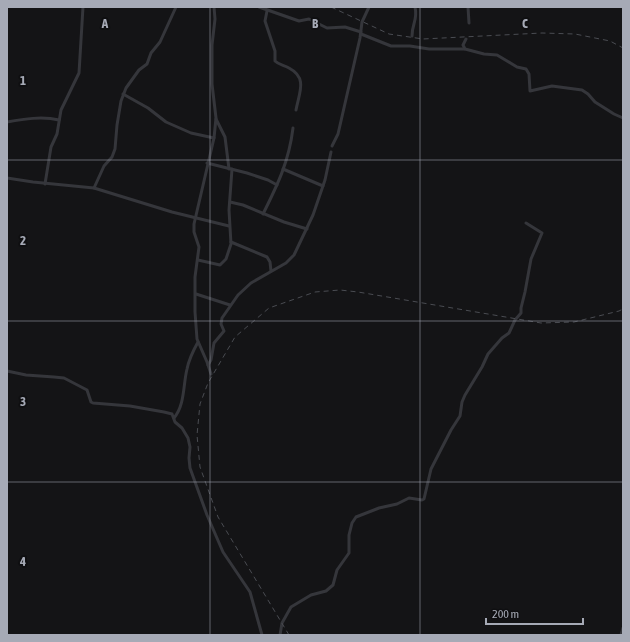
<svg xmlns="http://www.w3.org/2000/svg" width="630" height="642" font-family="'Asap Condensed',sans-serif">
<rect width="100%" height="100%" fill="#141416"/>
<g fill="none" stroke-linecap="round" stroke-linejoin="round">
<g stroke="#35363b" stroke-width="3">
<polyline points="259,7 299,21 309,19 327,28 345,27 361,32"/>
<polyline points="468,7 469,23"/>
<path d="M 267,11 L 265,21 L 275,51 L 275,61 C 279,65 284,65 289,68 C 308,78 299,93 296,110"/>
<polyline points="361,34 391,46 410,46 429,49 464,49"/>
<path d="M 412,36 C 412,23 418,20 415,7"/>
<polyline points="466,39 463,45 465,49 484,54 497,55 517,67 526,69 529,74 530,91 552,86 582,90 588,94 595,102 614,114 623,118"/>
<polyline points="123,94 148,108 166,122 191,133 214,138"/>
<polyline points="216,119 225,137 229,169"/>
<path d="M 7,122 C 24,119 42,116 59,120"/>
<polyline points="332,146 338,134 360,38 362,22 369,7"/>
<polyline points="207,163 247,173 268,180 277,185"/>
<polyline points="283,169 323,186"/>
<polyline points="7,178 33,182 94,188 172,212 229,226"/>
<polyline points="45,184 51,147 57,134 61,110 79,73 83,7"/>
<polyline points="94,188 104,166 112,157 115,149 117,125 121,101 126,88 139,70 147,64 151,53 160,42 176,7"/>
<polyline points="230,202 243,205 284,222 307,229"/>
<path d="M 263,214 C 278,184 289,161 293,128"/>
<polyline points="231,242 267,257 270,262 271,271"/>
<polyline points="198,260 220,265 226,259 231,244 229,210 232,169"/>
<polyline points="196,294 230,305"/>
<polyline points="208,365 211,360 214,343 224,331 221,324 222,318 238,295 251,283 286,263 294,255 313,215 325,180 331,152"/>
<polyline points="7,371 26,375 54,377 64,378 87,390 91,402 93,403 130,406 164,412 172,414 175,422 182,428 188,438 190,447 189,458 190,468 207,515 223,552 250,592 262,635"/>
<polyline points="211,374 207,362 197,339 195,312 195,277 199,247 194,232 194,224 214,138 216,118 212,84 212,45 215,19 214,7"/>
<path d="M 174,418 C 185,405 183,385 187,369 C 189,359 193,351 198,342"/>
<polyline points="280,635 282,623 291,607 311,595 326,591 333,585 337,570 349,553 349,535 352,523 356,517 379,508 397,504 409,498 422,500 424,499 431,469 451,430 460,416 462,402 465,395 482,367 488,354 502,338 509,333 515,320 521,313 521,308 525,292 531,259 542,233 526,223"/>
<polyline points="621,635 623,628"/>
</g>
<g stroke="#4a4c52" stroke-width="1" stroke-dasharray="5 4" stroke-linecap="butt">
<polyline points="331,7 389,34 423,39 542,33 575,34 610,41 623,48"/>
<polyline points="289,635 218,517 200,467 197,435 200,404 208,383 235,337 269,308 315,292 340,290 358,292 541,323 574,322 619,311 623,309"/>
</g>
</g>
<path fill="none" stroke="#a6aab6" stroke-width="1" stroke-opacity="0.55" d="M 210,7 L 210,635M 420,7 L 420,635M 7,160 L 623,160M 7,321 L 623,321M 7,482 L 623,482"/>
<g font-size="13" text-anchor="middle" font-weight="bold" fill="#a6aab6" stroke="#0f0f11" stroke-width="4" stroke-linejoin="round" paint-order="stroke">
<text x="105" y="28">A</text>
<text x="315" y="28">B</text>
<text x="525" y="28">C</text>
<text x="23" y="85">1</text>
<text x="23" y="245">2</text>
<text x="23" y="406">3</text>
<text x="23" y="566">4</text>
</g>
<rect width="630" height="642" fill="none" stroke="#a6aab6" stroke-width="16"/>
<path d="M486 618v6h97v-6" fill="none" stroke="#a6aab6" stroke-width="2"/>
<text x="492" y="618" font-size="12" fill="#a6aab6" stroke="#0f0f11" stroke-width="3" paint-order="stroke">200 m</text>
</svg>
